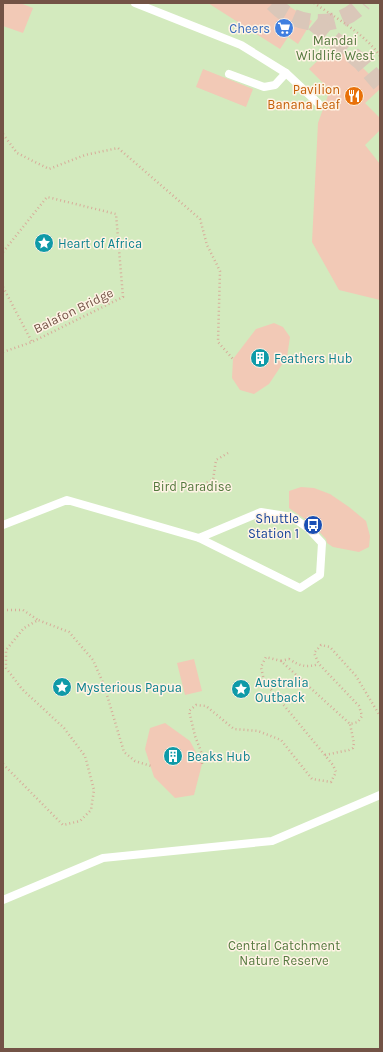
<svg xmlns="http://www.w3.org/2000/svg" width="383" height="1052" font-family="Karla,sans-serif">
<rect width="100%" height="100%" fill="#fceedf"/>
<rect fill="#d3eabe" x="3" y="3" width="377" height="1046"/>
<g fill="#f2c9b6">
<polygon points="3,3 20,3 33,8 23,33 3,26"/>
<polygon points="208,3 284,3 312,21 298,44 288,37 280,49"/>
<polygon points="337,42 380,85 380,89 365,103 380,118 380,130 365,145 380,164 380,300 339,290 312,242 318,123 330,90 309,69"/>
<polygon points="203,69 253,89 246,107 196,87"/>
<polygon points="274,323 283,327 290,337 287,357 269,384 254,394 240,390 232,378 233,359 256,329"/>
<polygon points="301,487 314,488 330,494 349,507 366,521 370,536 369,547 359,552 333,547 327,543 326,539 312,524 289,508 289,491"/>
<polygon points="194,659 202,691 185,695 177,663"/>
<polygon points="165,723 190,741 202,764 194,795 175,798 154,777 145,749 150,728"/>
</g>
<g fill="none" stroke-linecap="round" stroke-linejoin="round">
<g stroke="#dac7b9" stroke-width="17" stroke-dasharray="17 8" stroke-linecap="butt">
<path d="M 273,3 C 277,7 280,10 285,13 C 310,28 344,26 363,3"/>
<polyline points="314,23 361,62 380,84"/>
</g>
<g stroke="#d7ac9a" stroke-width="2.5" stroke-dasharray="1 3" stroke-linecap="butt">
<path d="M 314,3 C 336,18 365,34 380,56"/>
<polyline points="3,134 17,153 49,169 85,155 118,148 200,219 207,245 220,271 218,342 233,359"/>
<polyline points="3,252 47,197 116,214 123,297 32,342 3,352"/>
<polyline points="3,287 32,342"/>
<polyline points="203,484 213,480 216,460 228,453"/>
<polyline points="3,610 23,610 38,620"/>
<path d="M 281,661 L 289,659 C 300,666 306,668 319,664"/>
<polyline points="325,755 349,750 353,748 354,743 350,724"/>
<polyline points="3,764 63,825 80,821 91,810 94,790 85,756 64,728 22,689 6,668 6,650 24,628 38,620 69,632 93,660 104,685 124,752 135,761 151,766"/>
<polyline points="202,764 202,754 195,736 189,711 196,705 206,706 234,729 258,731 281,740 312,779 331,782 336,772 333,765 264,681 261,667 266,657 281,661 350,724 358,722 362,716 359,706 319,664 314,653 321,645 330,647 356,676 380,716"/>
</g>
<g stroke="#fff" stroke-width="8">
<polyline points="135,3 241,45 286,73 318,103"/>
<polyline points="229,74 264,87 275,85 286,73"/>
<polyline points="3,525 67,500 199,538 300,588 320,575 322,543 308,528 292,517 261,512 199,538"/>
<polyline points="3,900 103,858 272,841 380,795"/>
</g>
</g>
<defs>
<symbol id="supermarket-disc" viewBox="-11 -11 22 22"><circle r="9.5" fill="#3f7fe0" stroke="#fff3e5"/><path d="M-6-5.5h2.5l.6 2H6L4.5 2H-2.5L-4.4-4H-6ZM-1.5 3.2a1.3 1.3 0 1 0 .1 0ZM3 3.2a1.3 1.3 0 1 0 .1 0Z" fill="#fff"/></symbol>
<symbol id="restaurant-disc" viewBox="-11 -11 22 22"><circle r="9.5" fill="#e8710a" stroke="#fff3e5"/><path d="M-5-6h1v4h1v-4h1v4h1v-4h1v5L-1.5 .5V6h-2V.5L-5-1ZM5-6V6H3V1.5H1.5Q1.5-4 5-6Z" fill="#fff"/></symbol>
<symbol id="sight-disc" viewBox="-11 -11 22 22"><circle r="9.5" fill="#0f9aa8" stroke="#fff3e5"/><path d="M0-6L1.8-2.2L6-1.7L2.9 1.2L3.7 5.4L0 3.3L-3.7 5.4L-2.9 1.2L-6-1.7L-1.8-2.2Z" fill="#fff"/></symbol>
<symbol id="building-disc" viewBox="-11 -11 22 22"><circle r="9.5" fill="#0f9aa8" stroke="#fff3e5"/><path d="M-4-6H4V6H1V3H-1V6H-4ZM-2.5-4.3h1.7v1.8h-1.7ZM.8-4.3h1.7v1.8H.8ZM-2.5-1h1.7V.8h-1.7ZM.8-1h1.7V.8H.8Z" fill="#fff"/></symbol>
<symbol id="bus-disc" viewBox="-11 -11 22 22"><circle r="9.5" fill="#1a4fb4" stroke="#fff3e5"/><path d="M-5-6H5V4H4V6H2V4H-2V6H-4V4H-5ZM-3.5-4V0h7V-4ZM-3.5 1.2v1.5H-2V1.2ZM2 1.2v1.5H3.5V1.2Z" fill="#fff"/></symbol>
</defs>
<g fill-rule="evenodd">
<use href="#supermarket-disc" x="273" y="17" width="22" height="22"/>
<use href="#restaurant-disc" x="343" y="85" width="22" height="22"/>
<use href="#sight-disc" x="33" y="232" width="22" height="22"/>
<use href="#building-disc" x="249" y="347" width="22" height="22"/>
<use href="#bus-disc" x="302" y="514" width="22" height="22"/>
<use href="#sight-disc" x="51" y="676" width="22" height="22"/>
<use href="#sight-disc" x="230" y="678" width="22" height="22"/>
<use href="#building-disc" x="162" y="745" width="22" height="22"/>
</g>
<g text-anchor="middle" stroke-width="3" stroke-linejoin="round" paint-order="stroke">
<g font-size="13" fill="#366cbe" stroke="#fff3e5" text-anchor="end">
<text x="270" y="33">Cheers</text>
</g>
<g font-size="13" fill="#54793e" stroke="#fff3e5">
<text x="335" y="45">Mandai<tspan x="335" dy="15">Wildlife West</tspan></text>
<text x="192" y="491">Bird Paradise</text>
<text x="284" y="950">Central Catchment<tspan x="284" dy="15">Nature Reserve</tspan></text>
</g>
<g font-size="13" fill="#c56008" stroke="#fff3e5" text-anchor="end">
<text x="340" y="94">Pavilion<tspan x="340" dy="15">Banana Leaf</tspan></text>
</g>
<g font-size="13" fill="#0d838f" stroke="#fff3e5" text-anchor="start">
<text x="58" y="248">Heart of Africa</text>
<text x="274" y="363">Feathers Hub</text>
<text x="255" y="687">Australia<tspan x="255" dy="15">Outback</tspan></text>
<text x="76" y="692">Mysterious Papua</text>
<text x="187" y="761">Beaks Hub</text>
</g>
<g font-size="13" fill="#735346" stroke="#fff3e5">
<text transform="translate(73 310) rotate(-26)" y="5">Balafon Bridge</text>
</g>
<g font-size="13" fill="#164399" stroke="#fff3e5" text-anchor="end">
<text x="299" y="523">Shuttle<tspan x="299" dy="15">Station 1</tspan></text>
</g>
</g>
<rect width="383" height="1052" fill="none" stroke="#735346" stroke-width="8"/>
</svg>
